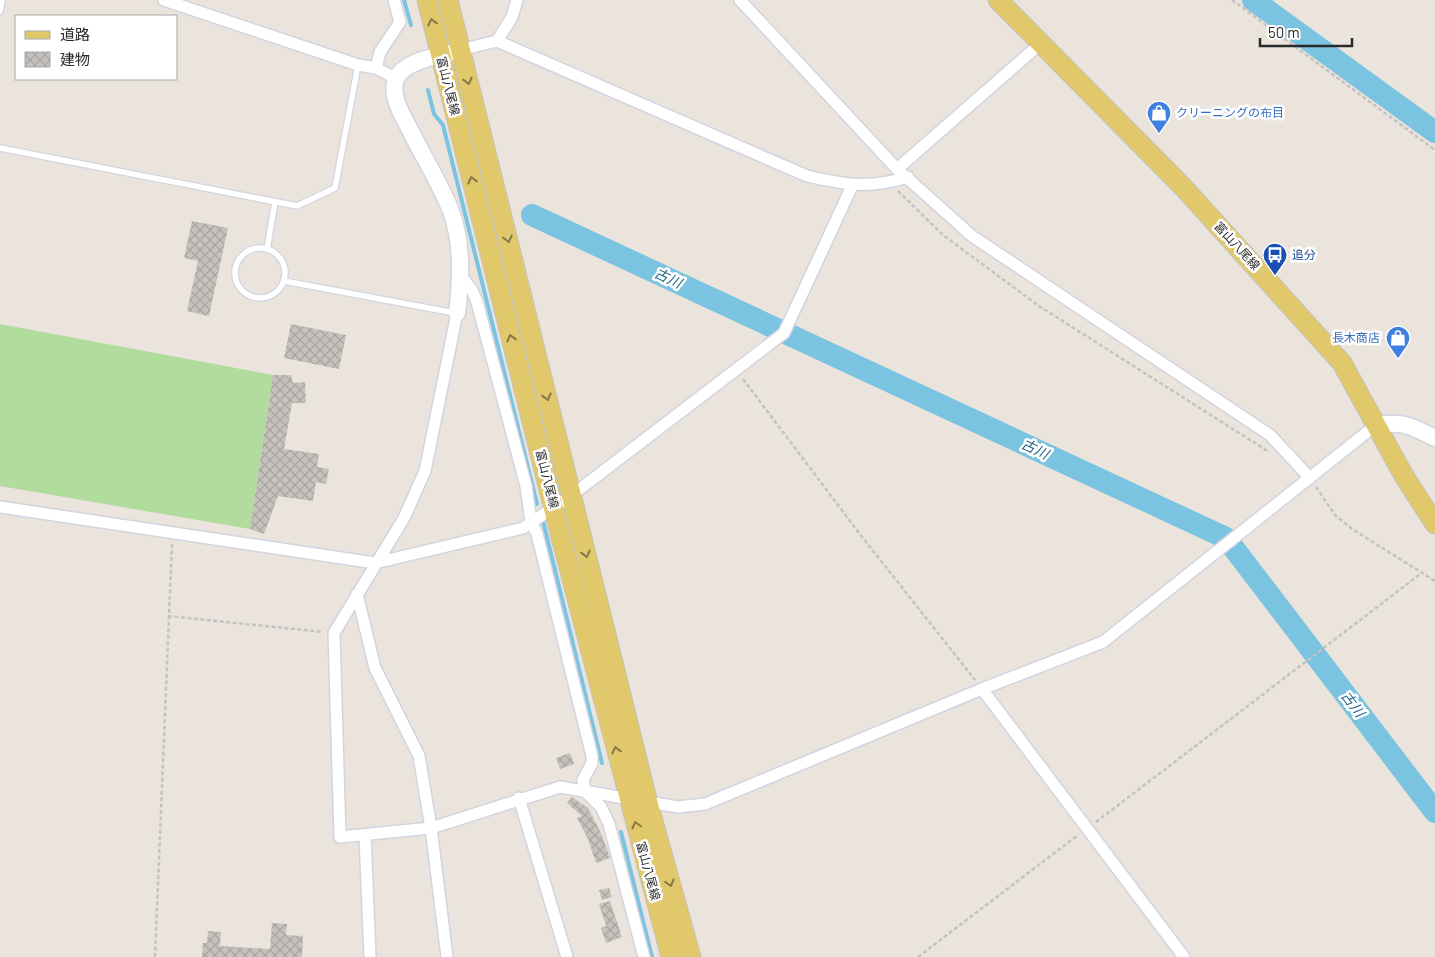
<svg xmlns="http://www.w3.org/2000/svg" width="1435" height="957" font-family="Barlow,'Noto Sans JP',sans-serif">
<defs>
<pattern id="building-cross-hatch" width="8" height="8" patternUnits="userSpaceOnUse" patternTransform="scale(1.25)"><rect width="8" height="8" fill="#c5c1bc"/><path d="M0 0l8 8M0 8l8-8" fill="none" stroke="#a9a6a2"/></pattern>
</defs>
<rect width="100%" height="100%" fill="#eae4dc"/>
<polygon fill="#b2db9e" points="0,324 273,375 250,529 0,486"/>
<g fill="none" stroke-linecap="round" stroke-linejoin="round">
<g stroke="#7ac3e1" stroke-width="4">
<polyline points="404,0 411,25"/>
<polyline points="428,90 434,114 443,125 537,504"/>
<polyline points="543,521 602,763"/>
<polyline points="621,832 652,957"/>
</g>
<g stroke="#7ac3e1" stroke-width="22">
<polyline points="1253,0 1435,132"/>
<polyline points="532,215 1226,538 1435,812"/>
</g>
</g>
<g fill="url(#building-cross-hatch)">
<polygon points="192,221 228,228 209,316 187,311 198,261 184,258"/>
<polygon points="291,324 346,335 339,369 284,358"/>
<polygon points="273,375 291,375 293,383 305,382 306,403 292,403 284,449 319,454 317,467 329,469 326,484 316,482 313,501 278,496 264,534 250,529"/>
<polygon points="570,753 574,764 560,769 556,758"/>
<polygon points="572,797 588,808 601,833 610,858 596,863 588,839 577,818 582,816 567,803"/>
<polygon points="609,888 612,897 602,900 599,890"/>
<polygon points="610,901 622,937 606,943 601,928 606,926 599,904"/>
<polygon points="272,923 287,924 286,935 303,936 302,957 202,957 203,943 207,943 208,931 221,932 220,946 270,949"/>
</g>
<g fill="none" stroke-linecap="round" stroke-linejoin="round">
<defs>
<g id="lane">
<polyline points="0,11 2,0"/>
<polyline points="0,148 297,206 335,188 358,65"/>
<circle cx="260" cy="273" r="25"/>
<polyline points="267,249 275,202"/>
<polyline points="284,281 455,313"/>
</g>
<g id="street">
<polyline points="164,0 358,65 376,68 397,79"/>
<polyline points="740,0 897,169 972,236 1270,435 1310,478"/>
<path d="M 497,41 L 807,176 C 846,185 869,189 908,177"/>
<polyline points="460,50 497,41 512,17 517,0"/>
<polyline points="376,68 380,52 400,22 394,0"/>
<polyline points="897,169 1040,44"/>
<polyline points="461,276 472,290 477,302 526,486 531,522 537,534 592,756 592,763 583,780 585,791 601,807 609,824 644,957"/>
<polyline points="457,313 425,471 404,518 334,633 340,837 431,828 560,787 678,807 705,804 982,689 1103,642 1376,425"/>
<polyline points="0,507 375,563 523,528 572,495 784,333 852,186"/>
<polyline points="357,594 375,668 419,756 431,828 447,957"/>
<polyline points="982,689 1184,957"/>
<polyline points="519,798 567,957"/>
<polyline points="365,835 370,957"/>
</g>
<g id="secondary">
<path d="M 457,313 C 461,280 463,244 451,211 C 441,186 426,161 413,136 C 406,120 389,98 396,79 C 405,59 442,56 460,50"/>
<path d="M 1376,425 C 1405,421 1410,426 1435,438"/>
</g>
<g id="primary">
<polyline points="427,0 557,522 671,957"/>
<polyline points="448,0 648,803 691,957"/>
<polyline points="998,0 1184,188 1342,363 1404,476 1435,524"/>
</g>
</defs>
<use href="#lane" stroke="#d2d4e0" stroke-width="8"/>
<use href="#street" stroke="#d2d4e0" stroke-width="14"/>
<use href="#secondary" stroke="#d2d4e0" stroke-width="19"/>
<use href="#primary" stroke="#c3c3c3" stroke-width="21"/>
<g stroke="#c3c3c3" stroke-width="2.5" stroke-dasharray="4 2.5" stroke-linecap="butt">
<polyline points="1232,0 1435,150"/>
<polyline points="898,191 943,235 1039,306 1269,452"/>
<polyline points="743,379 859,533 975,680"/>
<polyline points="1316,487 1335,515 1352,529 1435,581"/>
<polyline points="168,616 323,632"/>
<polyline points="1096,822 1423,572"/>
<polyline points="155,957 172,544"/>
<polyline points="918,957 1078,835"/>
</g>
<use href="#lane" stroke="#fff" stroke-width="5.5"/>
<use href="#street" stroke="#fff" stroke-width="11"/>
<use href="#secondary" stroke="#fff" stroke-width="16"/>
<use href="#primary" stroke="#e1c86a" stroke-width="19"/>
</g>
<defs><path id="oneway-chevron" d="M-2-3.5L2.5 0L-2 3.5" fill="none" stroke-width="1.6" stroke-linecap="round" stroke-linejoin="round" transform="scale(1.25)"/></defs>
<g stroke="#85784a">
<use href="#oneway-chevron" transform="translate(432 22) rotate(-104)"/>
<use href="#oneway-chevron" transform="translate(468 81) rotate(76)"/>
<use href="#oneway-chevron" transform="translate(472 180) rotate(-104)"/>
<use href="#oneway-chevron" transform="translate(508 239) rotate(76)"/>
<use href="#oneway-chevron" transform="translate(511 338) rotate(-104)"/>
<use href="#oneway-chevron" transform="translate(547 397) rotate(76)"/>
<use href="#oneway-chevron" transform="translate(586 554) rotate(76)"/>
<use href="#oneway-chevron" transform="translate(616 750) rotate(-104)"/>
<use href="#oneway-chevron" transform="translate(636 825) rotate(-105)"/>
<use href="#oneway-chevron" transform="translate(670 883) rotate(74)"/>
</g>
<defs>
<symbol id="shop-pin" viewBox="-11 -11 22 30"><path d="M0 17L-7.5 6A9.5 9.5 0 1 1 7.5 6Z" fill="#3f7fe0" stroke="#fff"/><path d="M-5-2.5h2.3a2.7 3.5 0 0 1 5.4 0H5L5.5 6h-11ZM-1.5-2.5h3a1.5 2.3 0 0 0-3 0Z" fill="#fff"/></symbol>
<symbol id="bus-pin" viewBox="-11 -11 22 30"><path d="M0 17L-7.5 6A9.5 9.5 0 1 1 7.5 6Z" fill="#1a4fb4" stroke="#fff"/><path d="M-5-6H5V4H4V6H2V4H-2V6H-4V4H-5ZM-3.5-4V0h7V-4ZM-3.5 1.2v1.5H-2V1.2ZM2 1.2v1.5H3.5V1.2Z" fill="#fff"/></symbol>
</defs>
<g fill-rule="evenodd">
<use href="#shop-pin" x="1145" y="99" width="28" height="38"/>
<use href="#bus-pin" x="1261" y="241" width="28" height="38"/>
<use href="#shop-pin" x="1384" y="324" width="28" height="38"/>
</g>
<g text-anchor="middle" stroke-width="5" stroke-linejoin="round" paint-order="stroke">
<g font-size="12" fill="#292929" stroke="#fff">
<text transform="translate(448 86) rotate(76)" y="4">富山八尾線</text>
<text transform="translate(1237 246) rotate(47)" y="4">富山八尾線</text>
<text transform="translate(547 479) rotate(76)" y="4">富山八尾線</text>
<text transform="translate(648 871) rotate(75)" y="4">富山八尾線</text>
</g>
<g font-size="12" fill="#366cbe" stroke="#fff" text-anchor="start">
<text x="1176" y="117">クリーニングの布目</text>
<text x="1380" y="342" text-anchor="end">長木商店</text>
</g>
<g font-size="12" fill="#164399" stroke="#fff" text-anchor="start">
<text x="1292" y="259">追分</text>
</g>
<g font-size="14" font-style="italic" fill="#1b628b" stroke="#fff">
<text transform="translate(668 278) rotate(25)" y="5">古川</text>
<text transform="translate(1035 449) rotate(25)" y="5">古川</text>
<text transform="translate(1353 704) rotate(53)" y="5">古川</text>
</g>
</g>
<rect x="15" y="15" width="162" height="65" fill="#ffffff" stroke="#a9a9a9"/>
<rect x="25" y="31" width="25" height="8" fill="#e1c86a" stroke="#a9a9a9"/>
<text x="60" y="40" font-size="15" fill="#292929">道路</text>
<rect x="25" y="52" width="25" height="15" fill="url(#building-cross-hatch)" stroke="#a9a9a9"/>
<text x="60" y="65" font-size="15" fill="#292929">建物</text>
<path d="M1260 38v8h92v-8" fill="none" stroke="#292929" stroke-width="2.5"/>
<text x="1268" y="38" font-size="15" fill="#292929" stroke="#ffffff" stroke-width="4" paint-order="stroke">50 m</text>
</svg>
